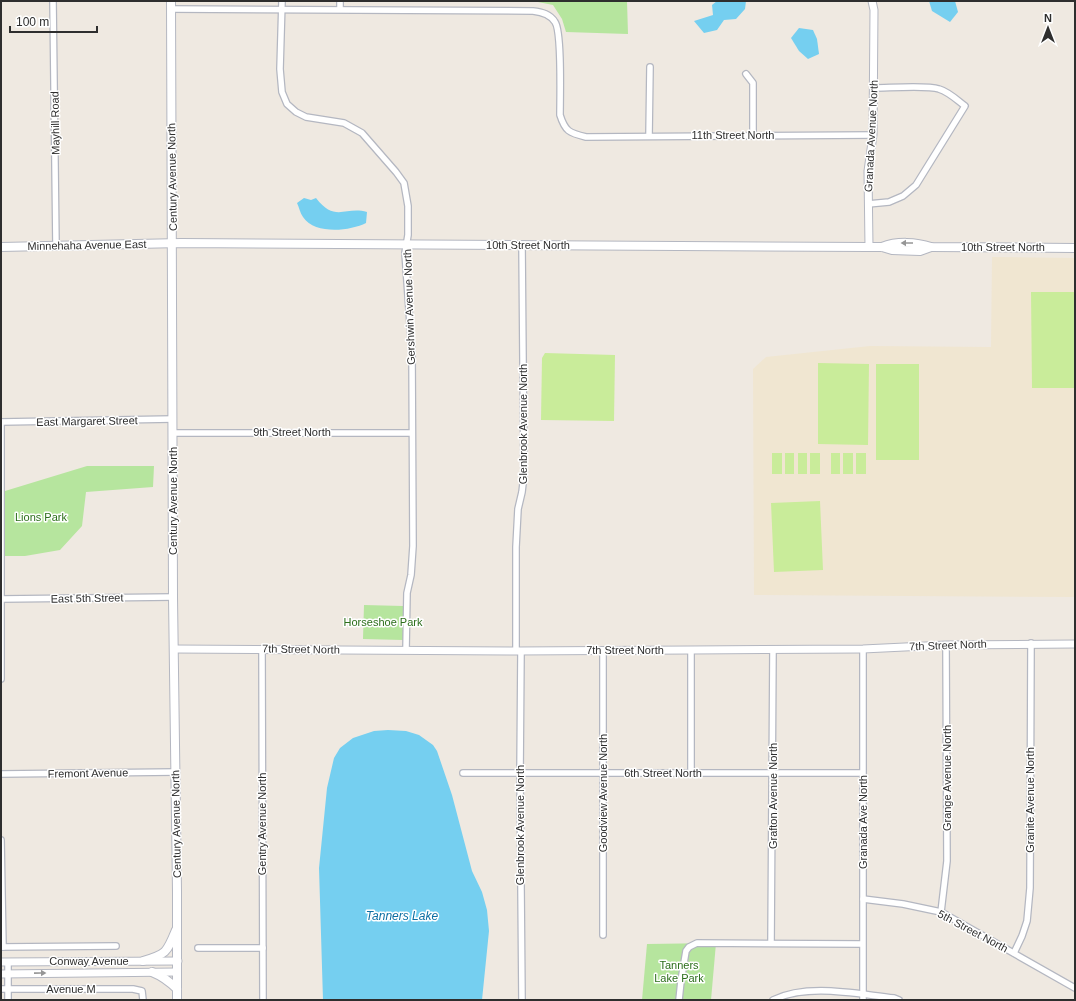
<svg xmlns="http://www.w3.org/2000/svg" width="1076" height="1001" font-family="Helvetica,sans-serif">
<rect width="100%" height="100%" fill="#efe9e1"/>
<polygon fill="#f0e6d1" points="992,257 1075,258 1075,597 754,595 753,369 766,357 870,346 991,347"/>
<g fill="#b6e59e">
<polygon points="514,1 627,1 628,34 566,32 562,19 553,5 538,2"/>
<polygon points="87,466 154,466 153,487 86,492 82,526 60,550 25,556 4,556 5,491"/>
<polygon points="364,605 403,606 403,640 363,639"/>
<polygon points="716,943 711,1000 642,1000 647,944"/>
</g>
<g fill="#c9ec9a">
<polygon points="1031,292 1074,292 1075,388 1032,388"/>
<polygon points="545,353 615,355 614,421 541,420 542,358"/>
<polygon points="818,363 869,364 868,445 818,444"/>
<rect x="876" y="364" width="43" height="96"/>
<rect x="772" y="453" width="10" height="21"/>
<rect x="785" y="453" width="9" height="21"/>
<rect x="798" y="453" width="9" height="21"/>
<rect x="810" y="453" width="10" height="21"/>
<rect x="831" y="453" width="9" height="21"/>
<rect x="843" y="453" width="10" height="21"/>
<rect x="856" y="453" width="10" height="21"/>
<polygon points="820,501 823,570 774,572 771,503"/>
</g>
<g fill="#75cff0">
<polygon points="717,1 746,1 745,9 736,19 724,20 717,30 704,33 694,21 713,15 712,5"/>
<polygon points="929,1 955,1 958,12 950,22 932,11"/>
<polygon points="799,28 813,30 817,39 819,54 808,59 799,51 791,38"/>
<path d="M 304,198 L 311,200 L 316,198 C 335,223 345,206 367,212 L 366,223 C 350,231 315,235 303,217 C 300,213 299,207 297,203 Z"/>
<polygon points="388,730 406,731 419,735 433,745 437,751 452,795 472,871 482,892 487,910 489,931 482,1000 323,1000 319,868 327,788 334,758 340,748 353,738 374,731"/>
</g>
<g fill="none" stroke-linecap="round" stroke-linejoin="round">
<defs>
<g id="minor">
<polyline points="53,1 56,246"/>
<polyline points="282,1 280,69 282,92 287,104 296,112 306,117 344,123 362,133 396,172 404,183 408,206 408,235 405,253 412,352 413,546 411,575 407,593 406,650"/>
<polyline points="340,1 340,9"/>
<path d="M 171,9 L 533,11 C 542,12 550,14 555,22 C 562,32 560,98 560,115 C 565,131 569,133 586,137 L 873,135"/>
<polyline points="746,74 753,83 753,135"/>
<polyline points="649,136 650,67"/>
<path d="M 868,204 L 889,202 L 903,196 L 916,185 L 965,106 C 957,100 949,92 939,89 C 927,85 889,88 874,88"/>
<polyline points="1,422 173,419"/>
<polyline points="173,433 411,433"/>
<polyline points="1,599 173,597"/>
<polyline points="262,649 263,1000"/>
<polyline points="863,649 863,1000"/>
<polyline points="691,650 691,773"/>
<polyline points="516,651 516,547 518,509 522,492 524,475 522,245"/>
<polyline points="521,651 520,774 522,1000"/>
<polyline points="1,679 1,422"/>
<polyline points="463,773 862,773"/>
<polyline points="1,774 175,772"/>
<polyline points="1,840 3,947"/>
<polyline points="863,899 903,904 941,912 1075,988"/>
<polyline points="941,912 947,861 946,645"/>
<polyline points="603,935 603,650"/>
<polyline points="771,943 773,649"/>
<polyline points="1,947 116,946"/>
<polyline points="198,948 263,948"/>
<polyline points="1014,953 1022,936 1027,921 1030,888 1031,643"/>
<polyline points="1,989 133,989 142,991 143,1000"/>
<polyline points="8,1000 8,962"/>
<polyline points="679,1000 681,981 686,951 689,947 697,943 862,944"/>
<path d="M 773,1000 C 808,983 856,994 894,998 L 899,1000"/>
</g>
<g id="tertiary">
<polyline points="869,247 868,171 873,135 874,10 872,1"/>
<polyline points="174,649 516,651 691,650 863,649 946,645 1075,644"/>
<polyline points="1,962 178,961"/>
<polyline points="1,974 177,972"/>
</g>
<g id="secondary">
<polyline points="171,1 173,597 177,891 177,1000"/>
<polyline points="1,247 181,243 869,247 882,247 892,250 920,251 931,247"/>
<path d="M 882,247 C 897,241 916,242 931,247 L 1075,248"/>
<path d="M 143,961 C 167,954 167,952 176,930"/>
<path d="M 152,972 C 162,976 169,981 177,989"/>
</g>
</defs>
<use href="#minor" stroke="#b4b7c1" stroke-width="8"/>
<use href="#tertiary" stroke="#b4b7c1" stroke-width="9"/>
<use href="#secondary" stroke="#b4b7c1" stroke-width="10"/>
<use href="#minor" stroke="#fff" stroke-width="5.5"/>
<use href="#tertiary" stroke="#fff" stroke-width="7"/>
<use href="#secondary" stroke="#fff" stroke-width="8"/>
</g>
<defs><path id="oneway-solid" d="M-6-.8H1V-3.2L6.5 0L1 3.2V.8H-6Z"/></defs>
<g fill="#969696">
<use href="#oneway-solid" transform="translate(907 243) rotate(-180)"/>
<use href="#oneway-solid" transform="translate(40 973) rotate(-1)"/>
</g>
<g text-anchor="middle" stroke-width="3" stroke-linejoin="round" paint-order="stroke">
<g font-size="11" fill="#2e2e2e" stroke="#fff">
<text transform="translate(55 123) rotate(-91)" y="4">Mayhill Road</text>
<text x="733" y="139">11th Street North</text>
<text transform="translate(871 136) rotate(-87)" y="4">Granada Avenue North</text>
<text transform="translate(172 177) rotate(-91)" y="4">Century Avenue North</text>
<text transform="translate(87 245) rotate(-1)" y="4">Minnehaha Avenue East</text>
<text x="528" y="249">10th Street North</text>
<text x="1003" y="251">10th Street North</text>
<text transform="translate(409 307) rotate(-92)" y="4">Gershwin Avenue North</text>
<text transform="translate(87 421) rotate(-1)" y="4">East Margaret Street</text>
<text transform="translate(523 424) rotate(-90)" y="4">Glenbrook Avenue North</text>
<text x="292" y="436">9th Street North</text>
<text transform="translate(173 501) rotate(-90)" y="4">Century Avenue North</text>
<text transform="translate(87 598) rotate(-1)" y="4">East 5th Street</text>
<text transform="translate(948 645) rotate(-2)" y="4">7th Street North</text>
<text transform="translate(301 649) rotate(1)" y="4">7th Street North</text>
<text x="625" y="654">7th Street North</text>
<text transform="translate(88 773) rotate(-1)" y="4">Fremont Avenue</text>
<text x="663" y="777">6th Street North</text>
<text transform="translate(947 778) rotate(-90)" y="4">Grange Avenue North</text>
<text transform="translate(603 793) rotate(-90)" y="4">Goodview Avenue North</text>
<text transform="translate(773 796) rotate(-90)" y="4">Grafton Avenue North</text>
<text transform="translate(1030 800) rotate(-90)" y="4">Granite Avenue North</text>
<text transform="translate(863 822) rotate(-90)" y="4">Granada Ave North</text>
<text transform="translate(176 824) rotate(-91)" y="4">Century Avenue North</text>
<text transform="translate(262 824) rotate(-90)" y="4">Gentry Avenue North</text>
<text transform="translate(520 825) rotate(-90)" y="4">Glenbrook Avenue North</text>
<text transform="translate(973 931) rotate(28)" y="4">5th Street North</text>
<text x="89" y="965">Conway Avenue</text>
<text x="71" y="993">Avenue M</text>
</g>
<g font-size="11" fill="#2c6e1b" stroke="#fff">
<text x="41" y="521">Lions Park</text>
<text x="383" y="626">Horseshoe Park</text>
<text x="679" y="969">Tanners<tspan x="679" dy="13">Lake Park</tspan></text>
</g>
<g font-size="12" font-style="italic" fill="#0d6fa3" stroke="#fff">
<text x="402" y="920">Tanners Lake</text>
</g>
</g>
<rect width="1076" height="1001" fill="none" stroke="#2e2e2e" stroke-width="4"/>
<g transform="translate(1048 28)" stroke="#ffffff" stroke-width="3" paint-order="stroke">
<path d="M0-3L7 15L0 10L-7 15Z" fill="#2e2e2e"/>
<text y="-6" font-size="11" font-weight="bold" text-anchor="middle" fill="#2e2e2e">N</text>
</g>
<path d="M10 26v6h87v-6" fill="none" stroke="#2e2e2e" stroke-width="2"/>
<text x="16" y="26" font-size="12" fill="#2e2e2e" stroke="#ffffff" stroke-width="3" paint-order="stroke">100 m</text>
</svg>
